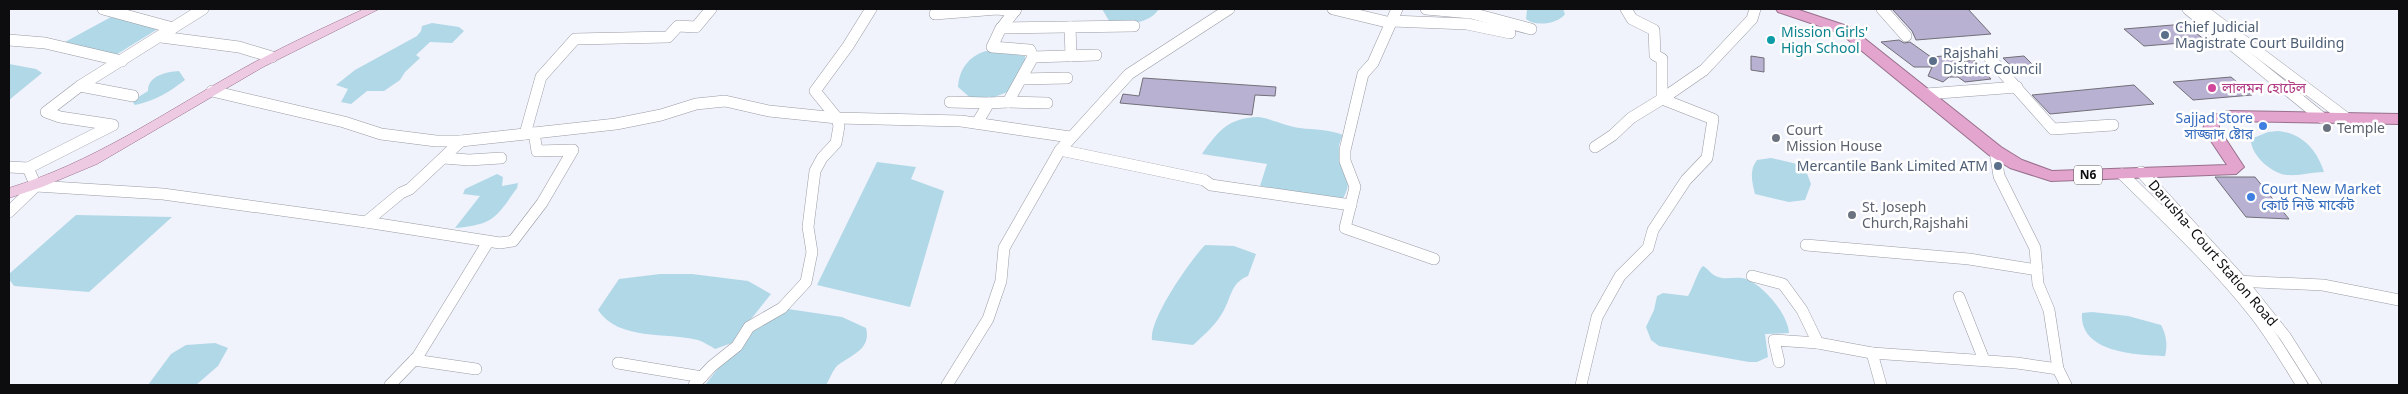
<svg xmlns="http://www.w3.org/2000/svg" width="2408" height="394" font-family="'Noto Sans','Noto Sans Bengali',sans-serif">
<rect width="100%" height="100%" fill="#f0f2fc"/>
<g fill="#b1d8e7">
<path d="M 1102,9 L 1159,9 C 1148,25 1129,23 1111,24 Z"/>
<path d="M 1519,9 L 1563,9 L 1565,14 C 1558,24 1535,27 1526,19 L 1527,10 Z"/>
<polygon points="111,17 161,27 114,56 65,42"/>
<polygon points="432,23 459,27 464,31 452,43 430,42 416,55 420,58 405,72 400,80 384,91 367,91 351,104 341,102 348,89 336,85 355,70 417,36 421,31 422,26"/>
<path d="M 986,51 L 1025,56 L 1025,61 L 1010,91 L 989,99 L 974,101 L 958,87 C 959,69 969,56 986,51 Z"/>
<polygon points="9,64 36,69 42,73 9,100"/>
<path d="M 179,71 L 185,80 C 169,92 155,101 135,105 L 132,101 L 148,91 C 148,75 167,72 179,71 Z"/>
<path d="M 1258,117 C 1273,119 1285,126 1300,128 C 1315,130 1328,129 1343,135 C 1341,139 1338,146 1339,150 C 1341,172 1356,177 1342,200 L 1260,186 L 1267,164 L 1202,154 C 1218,131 1228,118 1258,117 Z"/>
<path d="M 2278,131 C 2302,133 2317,150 2324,172 C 2312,172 2300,176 2288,175 C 2273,175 2250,155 2251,139 L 2268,132 Z"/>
<path d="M 1771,158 L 1797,164 L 1805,168 L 1811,184 L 1805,200 L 1789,202 L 1755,194 C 1752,182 1749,170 1757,160 Z"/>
<polygon points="877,162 916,167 911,179 944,191 910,307 817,285"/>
<path d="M 497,174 L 503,177 L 502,186 L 518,183 L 517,188 C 495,219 494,224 455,228 L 480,196 L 463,194 L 465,189 Z"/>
<polygon points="76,215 172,217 89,292 14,286 9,279 9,274"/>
<path d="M 1205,245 L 1234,246 L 1256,254 L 1248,276 C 1231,283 1232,295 1224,310 C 1217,324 1204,335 1193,345 L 1152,340 C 1149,319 1190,261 1205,245 Z"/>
<path d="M 1703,266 C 1709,269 1711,275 1718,277 C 1727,280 1736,276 1746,279 C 1763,285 1788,314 1789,333 L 1765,334 L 1768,357 L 1757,362 L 1749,362 L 1659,346 L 1651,340 L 1646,327 L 1654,310 L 1657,296 L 1663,293 L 1688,296 C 1693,288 1698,270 1703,266 Z"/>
<path d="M 660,274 L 692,274 L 748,281 L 771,294 L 732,343 L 715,349 C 710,346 704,342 698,340 C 667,332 618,341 598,310 L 619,279 Z"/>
<path d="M 788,309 L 842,317 L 866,328 C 872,351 848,356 836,367 C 832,372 829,380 826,385 L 705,385 L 720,366 L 761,323 Z"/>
<path d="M 2092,312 L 2128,316 L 2161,325 C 2166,334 2168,345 2165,356 C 2137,355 2079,353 2082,313 Z"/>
<polygon points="215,343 228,348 218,366 196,385 148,385 171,354 186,345"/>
</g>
<g fill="#b9b1d1" stroke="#716f78">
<polygon points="1892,9 1968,9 1991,34 1916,40 1912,31"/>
<polygon points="2185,24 2206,41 2144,46 2124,29"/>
<polygon points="1899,40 1904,43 1910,42 1931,57 1955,55 1962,62 1974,60 1991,79 1965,82 1958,77 1949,77 1943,82 1928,76 1932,67 1914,67 1881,42"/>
<polygon points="1751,56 1764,58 1764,72 1751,70"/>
<polygon points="2024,56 2035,67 2014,69 2003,58"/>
<polygon points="2231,77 2252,95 2193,100 2173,82"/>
<polygon points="1143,78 1276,87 1275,96 1255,95 1252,115 1120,103 1123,94 1139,96"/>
<polygon points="2134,85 2154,104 2050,114 2032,95"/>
<polygon points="2215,177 2255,177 2289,219 2246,217"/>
</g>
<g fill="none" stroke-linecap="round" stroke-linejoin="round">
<defs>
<g id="minor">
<polyline points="103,9 173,28"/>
<polyline points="938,9 935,14 997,9 1015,11"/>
<polyline points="1333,9 1391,23"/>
<polyline points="1397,9 1373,63 1363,74 1345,150 1345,161 1355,187 1345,228 1434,259"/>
<polyline points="1426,9 1471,13 1531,29"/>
<polyline points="1882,9 1906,36"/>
<polyline points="2188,9 2322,118"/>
<polyline points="2201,9 2346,118"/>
<polyline points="1392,21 1467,24 1510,33"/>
<polyline points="1070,27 1071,56"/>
<polyline points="1001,28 1134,26"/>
<polyline points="161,37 239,47 272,57"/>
<polyline points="9,40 45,43 122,61"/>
<polyline points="1033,57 1096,55"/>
<polyline points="1989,57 2053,129 2113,125"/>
<polyline points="1021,79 1067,78"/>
<polyline points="80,86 133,96"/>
<polyline points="212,91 344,122 381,134 436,141 461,141 616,124 661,115 696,104 725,101 769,111 837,118 961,121 1070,137"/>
<polyline points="1926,94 2017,87"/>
<polyline points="950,102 989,103"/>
<polyline points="1008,102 1047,103"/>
<polyline points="977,123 989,103 1008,102 1033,57 1030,50 992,47 1000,30 1016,9"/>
<polyline points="525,134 541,77 575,39 668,37 678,26 696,27 711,9"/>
<polyline points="1595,147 1613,135 1631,118 1662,99 1662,59 1655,55 1654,30 1632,19 1626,9"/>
<polyline points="1060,150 1204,180 1211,185 1351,205"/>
<polyline points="1995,151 1999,176 2035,248 2038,284 2049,310 2058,369 2066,385"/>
<polyline points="444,158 469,160 501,158"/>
<polyline points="9,167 28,168"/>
<polyline points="2141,172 2241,281 2285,336 2316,385"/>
<path d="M 2122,174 C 2168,219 2216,264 2256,315 C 2273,337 2287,361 2302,385"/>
<polyline points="36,186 28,168 113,125 60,117 46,112 80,86 203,9"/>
<polyline points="9,212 36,186 163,194 366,222 401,193 410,189 461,141"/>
<polyline points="366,222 500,243 513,241 542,203 573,150 537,151 534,133"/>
<polyline points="1806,245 1969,259 2037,270"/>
<polyline points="1752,276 1783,284 1802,310 1818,343"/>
<polyline points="2235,281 2323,285 2399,300"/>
<polyline points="1959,297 1984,360"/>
<polyline points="414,360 476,369"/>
<polyline points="1779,362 1774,340 1818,343 1872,353"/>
<polyline points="618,363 702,377"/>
<polyline points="390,385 418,356 488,242"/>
<polyline points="694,385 712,366 737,346 749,327 782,308 806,282 812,252 808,227 815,171 822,158 836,143 839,126 837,118 815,91 848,46 871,9"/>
<polyline points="947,385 988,319 1001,281 1004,248 1060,150 1129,74 1229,9"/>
<polyline points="1581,385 1597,317 1620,276 1648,248 1653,230 1686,180 1707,158 1713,119 1662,99 1704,70 1752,19 1755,9"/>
<polyline points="1881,385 1872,353 2017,363 2058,369"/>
</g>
<path id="major" d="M 364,9 L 379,9 L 263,67 L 97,164 L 42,187 L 9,198 L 9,188 C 91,163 161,115 235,73 C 277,49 321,29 364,9 Z"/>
<polygon id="highway" points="1776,9 1796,9 1850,27 2001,147 2022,160 2052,171 2227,165 2203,129 2207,117 2229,111 2399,114 2399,124 2229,121 2219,123 2219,129 2244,167 2236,174 2051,181 2010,168 1989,155 1840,33 1778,12"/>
</defs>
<use href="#minor" stroke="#9a9ca5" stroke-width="12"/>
<use href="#major" stroke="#98708c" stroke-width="1"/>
<use href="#highway" stroke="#98708c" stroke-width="2"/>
<use href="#minor" stroke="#fff" stroke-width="11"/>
<use href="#major" fill="#eec9e2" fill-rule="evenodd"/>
<use href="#highway" fill="#e3a5ce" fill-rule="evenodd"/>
</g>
<g fill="#5c6f8a" stroke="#fff" stroke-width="2">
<circle cx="2165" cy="35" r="5"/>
<circle cx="1933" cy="61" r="5"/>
<circle cx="1998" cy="166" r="5"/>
</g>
<circle fill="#0f9aa8" stroke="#fff" stroke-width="2" cx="1771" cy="40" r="5"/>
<circle fill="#d1479c" stroke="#fff" stroke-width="2" cx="2212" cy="88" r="5"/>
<g fill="#3f7fe0" stroke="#fff" stroke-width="2">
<circle cx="2263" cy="126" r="5"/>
<circle cx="2251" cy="197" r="5"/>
</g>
<g fill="#6b7280" stroke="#fff" stroke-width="2">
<circle cx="2327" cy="128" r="5"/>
<circle cx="1776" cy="138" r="5"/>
<circle cx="1852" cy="215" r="5"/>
</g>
<g text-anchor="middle" stroke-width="5" stroke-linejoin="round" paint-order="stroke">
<rect fill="#fff" stroke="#565658" stroke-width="1" x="2074" y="165.5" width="28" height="19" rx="4"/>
<g font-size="12" font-weight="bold" fill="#0d0d10">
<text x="2088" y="179">N6</text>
</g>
<g font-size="14" fill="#4e5e75" stroke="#fff" text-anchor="start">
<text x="2175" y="32">Chief Judicial<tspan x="2175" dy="16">Magistrate Court Building</tspan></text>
<text x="1943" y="58">Rajshahi<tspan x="1943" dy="16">District Council</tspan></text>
<text x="1988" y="171" text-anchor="end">Mercantile Bank Limited ATM</text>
</g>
<g font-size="14" fill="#0d838f" stroke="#fff" text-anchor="start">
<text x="1781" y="37">Mission Girls'<tspan x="1781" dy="16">High School</tspan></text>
</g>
<g font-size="14" fill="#b23c85" stroke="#fff" text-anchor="start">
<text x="2222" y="93">লালমন হোটেল</text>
</g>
<g font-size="14" fill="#366cbe" stroke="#fff" text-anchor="end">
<text x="2253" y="123">Sajjad Store<tspan x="2253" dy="16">সাজ্জাদ ষ্টোর</tspan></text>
<text x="2261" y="194" text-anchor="start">Court New Market<tspan x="2261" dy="16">কোর্ট নিউ মার্কেট</tspan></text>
</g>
<g font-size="14" fill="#5b616d" stroke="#fff" text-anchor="start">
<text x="2337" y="133">Temple</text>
<text x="1786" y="135">Court<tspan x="1786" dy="16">Mission House</tspan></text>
<text x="1862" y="212">St. Joseph<tspan x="1862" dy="16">Church,Rajshahi</tspan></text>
</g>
<g font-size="14" fill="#0d0d10" stroke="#fff">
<text transform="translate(2213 253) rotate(49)" y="5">Darusha- Court Station Road</text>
</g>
</g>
<rect width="2408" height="394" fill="none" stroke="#0d0d10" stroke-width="20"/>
</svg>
